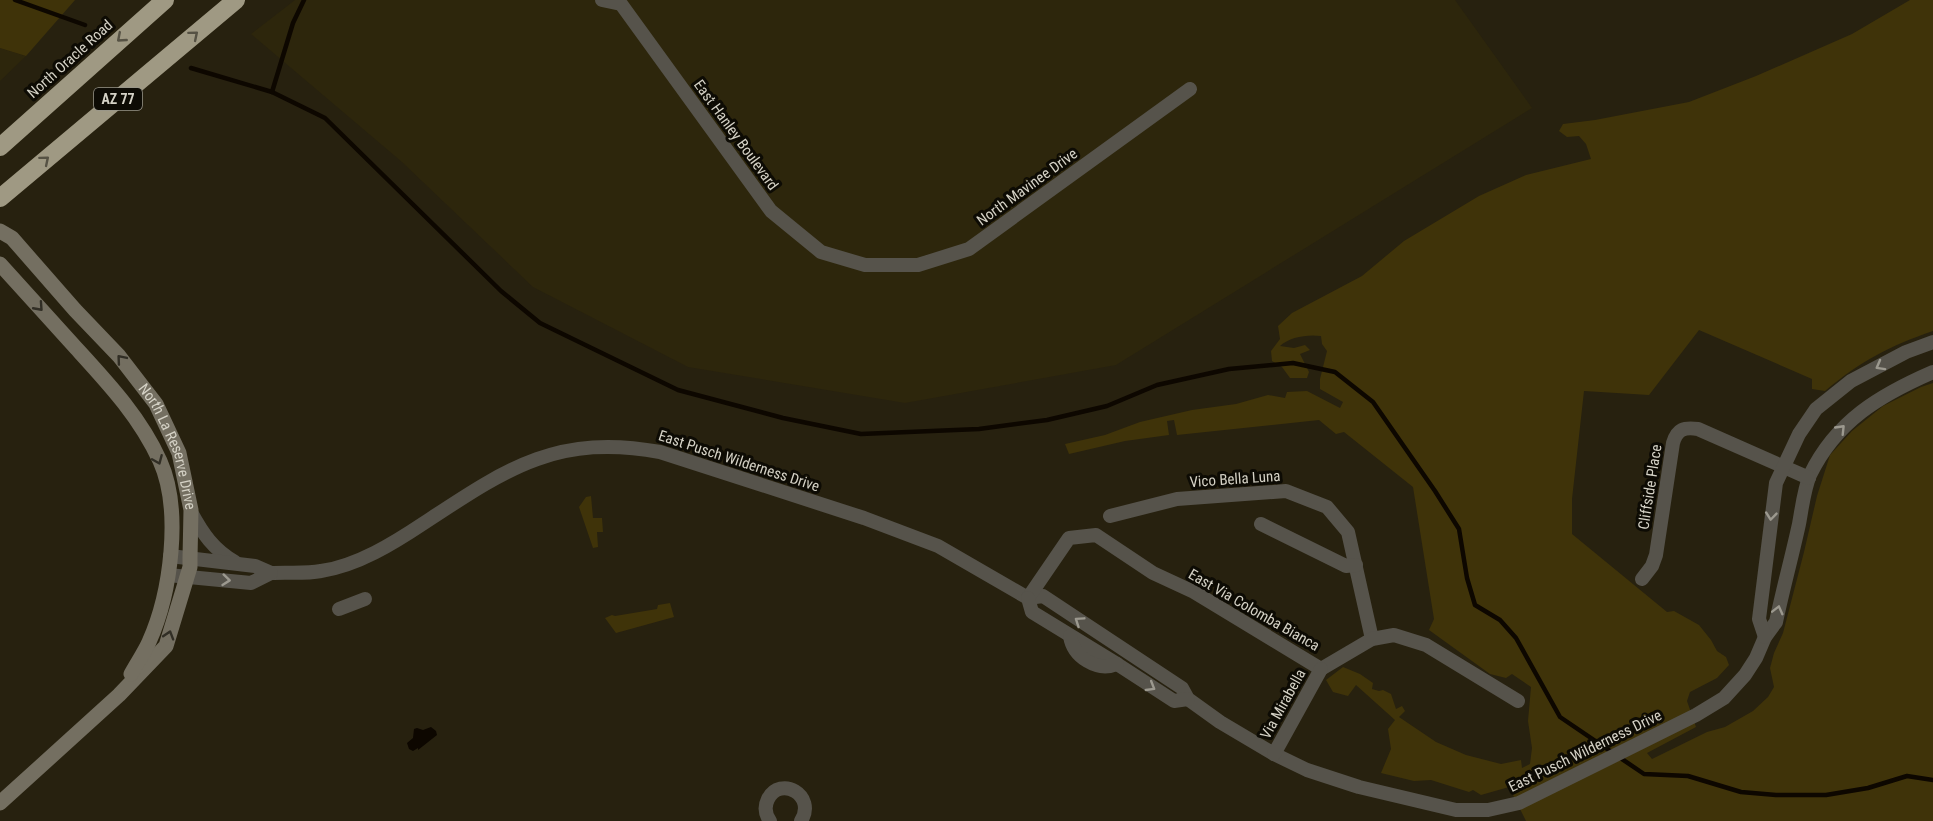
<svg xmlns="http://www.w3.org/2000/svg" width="1933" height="821" font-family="'Roboto Condensed',sans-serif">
<rect width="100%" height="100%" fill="#27210f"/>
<g fill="#2d260c">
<polygon points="295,0 1455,0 1532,108 1116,365 905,403 688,367 533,287 402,162 251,34"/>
<polygon points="0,48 26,56 0,81"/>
</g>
<g fill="#3f3309">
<polygon points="0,0 75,0 26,56 0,48"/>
<path d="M 1910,0 L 1933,0 L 1933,331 C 1889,346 1861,361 1825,391 L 1812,389 L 1812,379 L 1699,330 L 1649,395 L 1584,391 L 1572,499 L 1572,534 L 1667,612 L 1674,611 L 1699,625 L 1711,640 L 1717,651 L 1726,657 L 1729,665 L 1717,678 L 1690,692 L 1687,701 L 1696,727 L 1647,753 L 1652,759 L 1707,732 L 1725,727 L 1753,711 L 1768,697 L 1774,687 L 1770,668 L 1774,653 L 1783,633 L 1804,552 L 1817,496 L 1830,455 L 1852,431 L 1883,406 L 1921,387 L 1933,383 L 1933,821 L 1526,821 L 1509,787 L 1481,795 L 1473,790 L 1469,792 L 1431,780 L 1414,781 L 1381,773 L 1391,749 L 1388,729 L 1395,720 L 1356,685 L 1348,696 L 1333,692 L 1326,680 L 1343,667 L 1360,674 L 1373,683 L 1372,689 L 1379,691 L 1383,690 L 1391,694 L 1396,709 L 1402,706 L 1405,711 L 1399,717 L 1436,742 L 1466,755 L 1501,764 L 1521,760 L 1522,768 L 1530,764 L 1532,748 L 1528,721 L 1531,687 L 1512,674 L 1506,678 L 1490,674 L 1429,630 L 1434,619 L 1413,487 L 1344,432 L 1336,434 L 1319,420 L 1177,435 L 1174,420 L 1167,421 L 1169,435 L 1125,441 L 1069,454 L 1065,444 L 1105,435 L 1140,422 L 1192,410 L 1236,404 L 1268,395 L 1285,398 L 1287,392 L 1307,391 L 1340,408 L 1343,402 L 1320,389 L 1320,379 L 1327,351 L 1322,344 L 1321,336 C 1308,334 1289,337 1280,346 L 1294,348 L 1305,345 L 1310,350 L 1300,354 L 1309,372 L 1307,378 L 1290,378 L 1282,367 L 1272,361 L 1271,351 L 1280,339 L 1278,326 L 1292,313 L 1362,276 L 1404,241 L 1479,196 L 1526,175 L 1591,159 L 1586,144 L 1579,136 L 1567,137 L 1559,131 L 1563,124 L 1595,120 L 1689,102 L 1756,76 L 1852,34 Z"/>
<polygon points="591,496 593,518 602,518 603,532 597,532 598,547 593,548 579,507 586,497"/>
<polygon points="670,603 674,617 616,633 605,618 612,615 615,616 657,609 658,605"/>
</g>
<polygon fill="#0d0700" points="431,727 436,731 437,735 418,750 418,748 413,751 409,749 407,743 413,738 414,729 417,728 423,730"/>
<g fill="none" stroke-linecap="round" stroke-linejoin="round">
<g stroke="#0d0700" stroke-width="4.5">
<polyline points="15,0 85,25"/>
<polyline points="191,68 272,92 325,118 501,291 540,323 678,390 783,418 861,434 979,429 1047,420 1107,406 1157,385 1229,369 1293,363 1335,372 1373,402 1435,491 1459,529 1467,578 1475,605 1500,620 1516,638 1560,717 1644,774 1688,776 1741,792 1776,795 1826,795 1868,788 1907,776 1933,780"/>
<polyline points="272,92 293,23 304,0"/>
</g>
<g stroke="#56534b" stroke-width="14">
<polyline points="602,0 621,4 771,211 821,252 865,265 918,265 969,249 1190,89"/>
<path d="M 191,512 C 203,534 213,549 235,562"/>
<polyline points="1110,516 1177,499 1286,491 1327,507 1348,532 1372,639"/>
<polyline points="1261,524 1346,566 1356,565"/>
<path d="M 271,573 C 287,572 305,574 321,571 C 357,566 394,543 424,523 C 506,469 557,433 660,452 L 864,518 L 938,546 L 1028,598 L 1043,596 L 1182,688 L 1188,699 L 1220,722 L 1274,754 L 1307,770 L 1359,787 L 1456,810 L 1488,810 L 1519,803 L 1696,715 L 1724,698 L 1745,675 L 1756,658 L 1765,637 L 1776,622 C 1783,589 1792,556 1799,524 C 1802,508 1804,489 1810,475 C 1836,421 1880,395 1933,372"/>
<polyline points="168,575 251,583 271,573 255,566 170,556"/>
<path d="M 1642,579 L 1652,566 L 1656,555 L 1673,443 C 1677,429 1684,427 1698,429 L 1809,478"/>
<polyline points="1028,598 1069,538 1096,535 1153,573 1194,592 1321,669 1372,639 1394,635 1426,645 1518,701"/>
<polyline points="1028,598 1032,612 1117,664 1174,701 1188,699"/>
<polyline points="339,609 365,599"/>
<path d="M 1070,636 C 1073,657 1097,672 1117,664"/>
<polyline points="1765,637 1759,619 1776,483 1799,434 1816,409 1851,381 1906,352 1933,342"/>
<polyline points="1274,754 1321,669"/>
<path d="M 770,821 C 765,814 764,807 768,799 C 780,775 817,795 801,821"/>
</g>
<g stroke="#746f61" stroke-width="15">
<path id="s1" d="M 0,231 L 12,238 L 75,310 L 119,356 L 156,404 L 179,453 L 191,510 L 190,558 L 190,567 L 166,646 L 119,695 L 0,803"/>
<path d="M 0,264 C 25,292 51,320 76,348 C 108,383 140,417 160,461 C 182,510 171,593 149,642 C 144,653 137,663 131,674"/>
</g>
<g stroke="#9f9983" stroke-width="18">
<polyline points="0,147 165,0"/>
<polyline points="0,198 236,0"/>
</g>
</g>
<defs><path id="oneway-chevron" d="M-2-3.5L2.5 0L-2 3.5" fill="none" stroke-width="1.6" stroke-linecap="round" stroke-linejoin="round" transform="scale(1.5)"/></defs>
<g stroke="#565244">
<use href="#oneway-chevron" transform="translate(194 35) rotate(-40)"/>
<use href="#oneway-chevron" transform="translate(121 38) rotate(139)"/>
<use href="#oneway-chevron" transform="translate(45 160) rotate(-40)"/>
</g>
<g stroke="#312e25">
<use href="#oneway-chevron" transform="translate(39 307) rotate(48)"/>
<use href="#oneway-chevron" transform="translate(121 359) rotate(-130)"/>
<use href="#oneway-chevron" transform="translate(158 460) rotate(67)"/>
<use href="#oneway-chevron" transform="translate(169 635) rotate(-73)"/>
</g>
<g stroke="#9c998f">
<use href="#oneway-chevron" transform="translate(1880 366) rotate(151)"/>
<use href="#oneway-chevron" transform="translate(1841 429) rotate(-46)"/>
<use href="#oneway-chevron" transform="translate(1771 516) rotate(96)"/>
<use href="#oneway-chevron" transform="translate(226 580) rotate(6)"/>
<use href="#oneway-chevron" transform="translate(1778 610) rotate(-76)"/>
<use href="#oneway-chevron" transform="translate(1079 621) rotate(-146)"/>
<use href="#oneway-chevron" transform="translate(1151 687) rotate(31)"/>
</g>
<g text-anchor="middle" stroke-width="6" stroke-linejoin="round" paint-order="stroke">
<rect fill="#0d0b04" stroke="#99968c" stroke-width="1.5" x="94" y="88" width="48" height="22" rx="4.5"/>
<g font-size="14" font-weight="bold" fill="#d5d2c6">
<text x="118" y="104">AZ 77</text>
</g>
<g font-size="15" fill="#d5d2c6" stroke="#0d0b04">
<text transform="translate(70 59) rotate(-42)" y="5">North Oracle Road</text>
<text transform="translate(736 135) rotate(54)" y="5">East Hanley Boulevard</text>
<text transform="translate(1027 187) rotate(-36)" y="5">North Mavinee Drive</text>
<text dy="5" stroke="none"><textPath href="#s1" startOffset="278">North La Reserve Drive</textPath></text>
<text transform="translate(739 461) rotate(18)" y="5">East Pusch Wilderness Drive</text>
<text transform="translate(1235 479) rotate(-4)" y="5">Vico Bella Luna</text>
<text transform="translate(1650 487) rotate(-81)" y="5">Cliffside Place</text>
<text transform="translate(1254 610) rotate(30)" y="5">East Via Colomba Bianca</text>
<text transform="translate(1283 704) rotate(-61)" y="5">Via Mirabella</text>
<text transform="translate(1585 751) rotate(-26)" y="5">East Pusch Wilderness Drive</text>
</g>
</g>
</svg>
